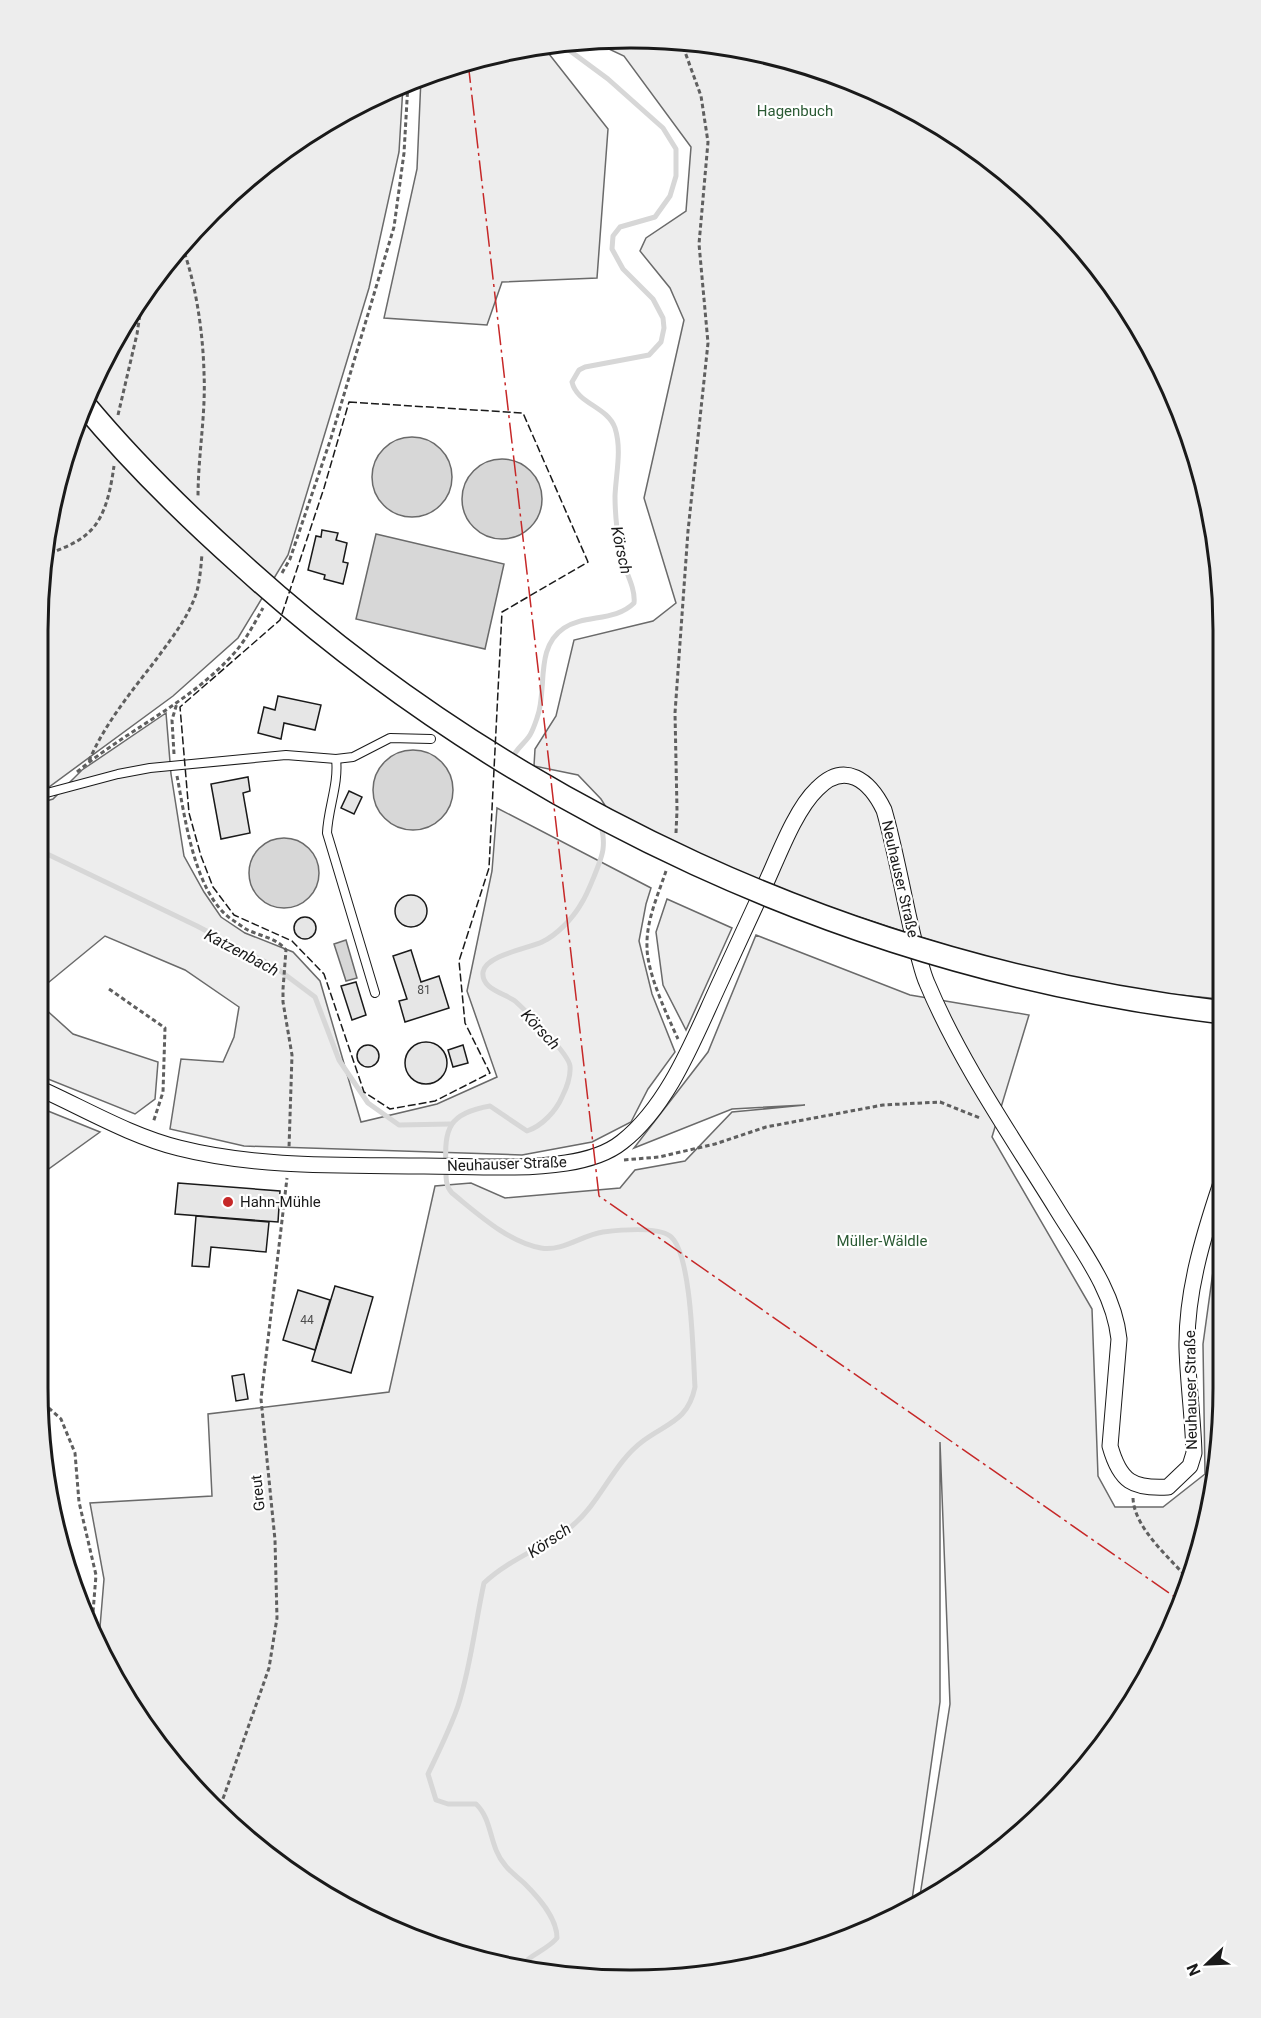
<svg xmlns="http://www.w3.org/2000/svg" width="1261" height="2018" font-family="Roboto,sans-serif">
<rect width="100%" height="100%" fill="#fff"/>
<g fill="#ededed" stroke="#6a6a6a" stroke-width="1.5">
<polygon points="670,39 784,58 893,99 992,160 1077,240 1162,368 1203,477 1217,561 1222,658 1220,999 1139,991 998,962 719,872 618,826 601,799 578,775 534,766 535,749 556,716 574,640 653,621 676,603 644,498 684,320 670,288 640,251 646,238 686,211 691,147 624,56 592,41"/>
<polygon points="542,45 608,129 597,278 502,282 487,325 384,318 417,169 421,78 440,69"/>
<polygon points="403,86 399,152 369,288 288,555 238,638 173,696 49,787 43,789 43,553 83,403 160,269 240,184 334,117"/>
<polygon points="166,713 171,774 184,856 204,892 221,917 245,933 293,952 320,981 361,1122 437,1104 497,1077 467,991 492,871 497,808 651,888 646,904 639,941 652,994 675,1052 648,1089 631,1122 592,1142 522,1155 244,1146 170,1129 181,1059 223,1062 234,1037 239,1007 185,970 105,936 43,987 43,802 53,799 82,770"/>
<polygon points="667,899 732,928 686,1030 663,985 656,932"/>
<polygon points="756,935 910,995 1029,1015 992,1137 1092,1309 1098,1476 1115,1507 1163,1507 1205,1474 1203,1344 1219,1228 1218,1465 1178,1615 1101,1749 1022,1833 960,1881 919,1902 950,1704 940,1442 940,1702 911,1907 858,1935 784,1960 708,1975 592,1979 440,1949 334,1901 270,1858 211,1807 138,1717 99,1639 104,1579 90,1503 212,1496 208,1414 389,1392 435,1186 471,1183 505,1198 620,1188 635,1170 685,1161 732,1112 805,1105 732,1109 634,1148 708,1052"/>
<polygon points="43,1007 73,1034 158,1062 155,1099 135,1114 43,1077"/>
<polygon points="43,1109 100,1132 43,1173"/>
</g>
<g fill="#d7d7d7" stroke="#6a6a6a" stroke-width="1.5">
<circle cx="412" cy="477" r="40"/>
<circle cx="502" cy="499" r="40"/>
<polygon points="376,534 504,564 485,649 356,619"/>
<circle cx="413" cy="790" r="40"/>
<circle cx="284" cy="873" r="35"/>
<polygon points="346,940 357,978 346,981 334,944"/>
</g>
<g fill="none" stroke-linecap="round" stroke-linejoin="round">
<g stroke="#d7d7d7" stroke-width="5">
<path d="M 513,757 C 516,749 525,743 530,735 C 533,730 535,724 537,718 C 548,689 534,648 564,628 C 585,614 615,622 634,603 C 636,586 622,567 620,550 C 617,532 615,514 615,496 C 616,473 622,450 615,428 C 607,406 577,404 572,382 L 579,370 L 585,367 L 649,355 L 661,342 L 664,328 L 663,318 L 653,299 L 623,269 L 612,249 L 613,236 L 620,227 L 655,217 L 670,196 L 676,176 L 676,149 L 663,128 L 608,79 L 558,42"/>
<polyline points="43,852 197,926 275,967 315,997 339,1060 368,1103 399,1125 450,1124"/>
<path d="M 522,1965 C 531,1954 547,1950 557,1938 C 557,1918 539,1898 525,1884 C 519,1878 510,1872 505,1865 C 489,1847 493,1820 476,1804 L 448,1804 L 436,1800 L 428,1774 C 439,1751 450,1729 458,1706 C 471,1666 475,1624 484,1583 C 509,1559 545,1547 572,1526 C 601,1502 613,1463 643,1441 C 667,1423 688,1421 695,1387 C 693,1358 692,1252 670,1236 C 656,1226 620,1230 603,1232 C 582,1235 562,1252 541,1248 C 508,1242 478,1214 452,1193 C 445,1186 446,1176 446,1166 C 444,1128 449,1113 490,1106 L 527,1131 C 542,1126 556,1111 562,1097 C 567,1087 571,1077 570,1066 C 569,1054 525,1010 515,1001 C 504,993 481,989 483,972 C 486,955 530,948 542,942 C 557,935 573,918 581,904 C 587,895 602,859 603,849 C 604,841 603,829 599,822"/>
</g>
</g>
<g fill="#e6e6e6" stroke="#1a1a1a" stroke-width="1.5">
<polygon points="322,530 338,533 336,540 347,543 343,562 348,563 343,584 324,579 325,575 308,570 316,536 321,537"/>
<polygon points="278,696 321,705 315,730 284,723 281,739 258,733 264,707 275,710"/>
<polygon points="248,777 250,791 243,793 250,833 221,839 211,784"/>
<polygon points="349,791 362,797 354,814 341,808"/>
<circle cx="411" cy="911" r="16"/>
<circle cx="305" cy="928" r="11"/>
<polygon points="411,950 421,982 439,976 449,1008 405,1022 399,1001 407,999 393,956"/>
<polygon points="356,982 366,1015 352,1020 341,986"/>
<circle cx="426" cy="1063" r="21"/>
<circle cx="368" cy="1056" r="11"/>
<polygon points="463,1045 468,1063 453,1067 448,1050"/>
<polygon points="178,1183 280,1191 278,1222 175,1214"/>
<polygon points="196,1216 269,1222 266,1252 211,1247 209,1267 192,1266"/>
<polygon points="335,1286 373,1297 351,1373 312,1361"/>
<polygon points="298,1290 330,1300 315,1350 283,1340"/>
<polygon points="244,1374 248,1399 236,1401 232,1376"/>
</g>
<g fill="none" stroke-linecap="round" stroke-linejoin="round">
<defs>
<g id="lane">
<path d="M 336,759 C 339,784 328,808 327,833 L 375,993"/>
<polyline points="43,794 118,774 150,768 286,755 336,759 353,757 390,738 431,739"/>
</g>
<path id="street" d="M 43,1090 C 87,1110 131,1136 179,1148 C 258,1168 342,1165 424,1166 C 469,1166 522,1170 566,1163 C 586,1160 607,1154 622,1142 C 668,1106 693,1041 717,989 C 733,955 749,920 765,885 C 778,857 795,810 817,789 C 845,760 870,781 884,810 C 897,855 904,902 916,948 C 920,959 922,972 927,983 C 959,1060 1012,1137 1056,1208 C 1081,1249 1114,1291 1119,1339 L 1110,1446 C 1120,1482 1133,1489 1168,1487 L 1190,1466 L 1194,1453 C 1193,1418 1188,1383 1187,1348 C 1186,1293 1203,1237 1220,1186"/>
</defs>
<use href="#lane" stroke="#1a1a1a" stroke-width="10"/>
<use href="#street" stroke="#1a1a1a" stroke-width="17"/>
<g stroke="#5f5f5f" stroke-width="3" stroke-dasharray="4.5 3" stroke-linecap="butt">
<path d="M 182,246 C 196,283 203,333 204,373 C 206,414 198,455 198,497"/>
<polyline points="118,415 137,334 142,301"/>
<path d="M 43,556 C 58,550 77,544 89,532 C 106,517 111,487 114,466"/>
<polyline points="282,573 290,559 331,438 394,227 404,153 408,83"/>
<polyline points="174,754 172,720 177,703"/>
<path d="M 89,761 C 104,725 131,692 155,661 C 171,639 189,617 197,591 C 200,579 201,566 202,554"/>
<path d="M 77,772 C 128,729 192,702 236,651 C 247,638 255,622 263,608"/>
<path d="M 177,776 C 185,817 194,892 231,919 C 236,922 241,926 246,929 C 259,936 277,938 286,950 L 283,989 L 283,1002 L 292,1055 L 289,1148"/>
<polyline points="676,833 677,810 675,713 688,531 708,343 699,244 708,142 701,96 681,41"/>
<path d="M 666,871 C 658,895 646,921 647,947 C 647,973 667,1015 678,1039"/>
<polyline points="109,989 165,1028 163,1092 153,1123"/>
<polyline points="624,1160 659,1157 715,1144 766,1127 883,1105 940,1102 980,1118"/>
<polyline points="43,1403 61,1419 75,1453 79,1502 96,1575 92,1625"/>
<path d="M 1133,1498 C 1134,1528 1170,1558 1188,1579"/>
<polyline points="218,1813 269,1668 277,1618 275,1540 261,1399 287,1178"/>
</g>
<use href="#lane" stroke="#fff" stroke-width="8"/>
<use href="#street" stroke="#fff" stroke-width="15"/>
<defs>
<path id="secondary-bridge" d="M 83,403 C 131,461 185,514 241,564 C 511,809 857,969 1220,1012"/>
</defs>
<use href="#secondary-bridge" stroke="#1a1a1a" stroke-width="25" stroke-linecap="butt"/>
<use href="#secondary-bridge" stroke="#fff" stroke-width="22"/>
<polygon stroke="#1a1a1a" stroke-width="1.5" stroke-dasharray="8 3" stroke-linecap="butt" points="349,402 523,413 588,562 502,612 489,868 459,961 465,1023 490,1073 435,1101 390,1109 364,1092 324,974 292,941 234,915 213,887 201,856 189,813 180,707 280,620 324,488"/>
<polyline stroke="#c62828" stroke-width="1.5" stroke-dasharray="21 4.5 3 4.5" stroke-linecap="butt" points="468,62 599,1196 1182,1602"/>
</g>
<circle fill="#c62828" stroke="#fff" stroke-width="2" cx="228" cy="1202" r="6"/>
<g text-anchor="middle" stroke-width="4.5" stroke-linejoin="round" paint-order="stroke">
<g font-size="12" fill="#4d4d4d">
<text x="424" y="994">81</text>
<text x="307" y="1324">44</text>
</g>
<g font-size="15" fill="#2b5a34" stroke="#fff">
<text x="795" y="116">Hagenbuch</text>
<text x="882" y="1246">Müller-Wäldle</text>
</g>
<g font-size="15" fill="#1a1a1a" stroke="#fff">
<text transform="translate(900 879) rotate(77)" y="5">Neuhauser Straße</text>
<text transform="translate(507 1164) rotate(-2)" y="5">Neuhauser Straße</text>
<text transform="translate(1191 1390) rotate(-91)" y="5">Neuhauser Straße</text>
<text transform="translate(258 1493) rotate(-96)" y="5">Greut</text>
</g>
<g font-size="15" fill="#1a1a1a" stroke="#fff" text-anchor="start">
<text x="240" y="1207">Hahn-Mühle</text>
</g>
<g font-size="16" font-style="italic" fill="#1a1a1a" stroke="#fff">
<text transform="translate(622 550) rotate(78)" y="6">Körsch</text>
<text transform="translate(242 952) rotate(28)" y="6">Katzenbach</text>
<text transform="translate(541 1029) rotate(47)" y="6">Körsch</text>
<text transform="translate(549 1540) rotate(-34)" y="6">Körsch</text>
</g>
</g>
<path d="M0 0H1261V2018H0ZM630 48H631A582 582 0 0 1 1213 630V1388A582 582 0 0 1 631 1970H630A582 582 0 0 1 48 1388V630A582 582 0 0 1 630 48Z" fill="#ededed" fill-rule="evenodd"/>
<path fill="none" stroke="#1a1a1a" stroke-width="3" d="M630 48H631A582 582 0 0 1 1213 630V1388A582 582 0 0 1 631 1970H630A582 582 0 0 1 48 1388V630A582 582 0 0 1 630 48Z"/>
<g transform="translate(1207 1964) rotate(247)" stroke="#ffffff" stroke-width="4.5" paint-order="stroke">
<path d="M0-4.5L10 22L0 15L-10 22Z" fill="#1a1a1a"/>
<text y="-9" font-size="16" font-weight="bold" text-anchor="middle" fill="#1a1a1a">N</text>
</g>
</svg>
